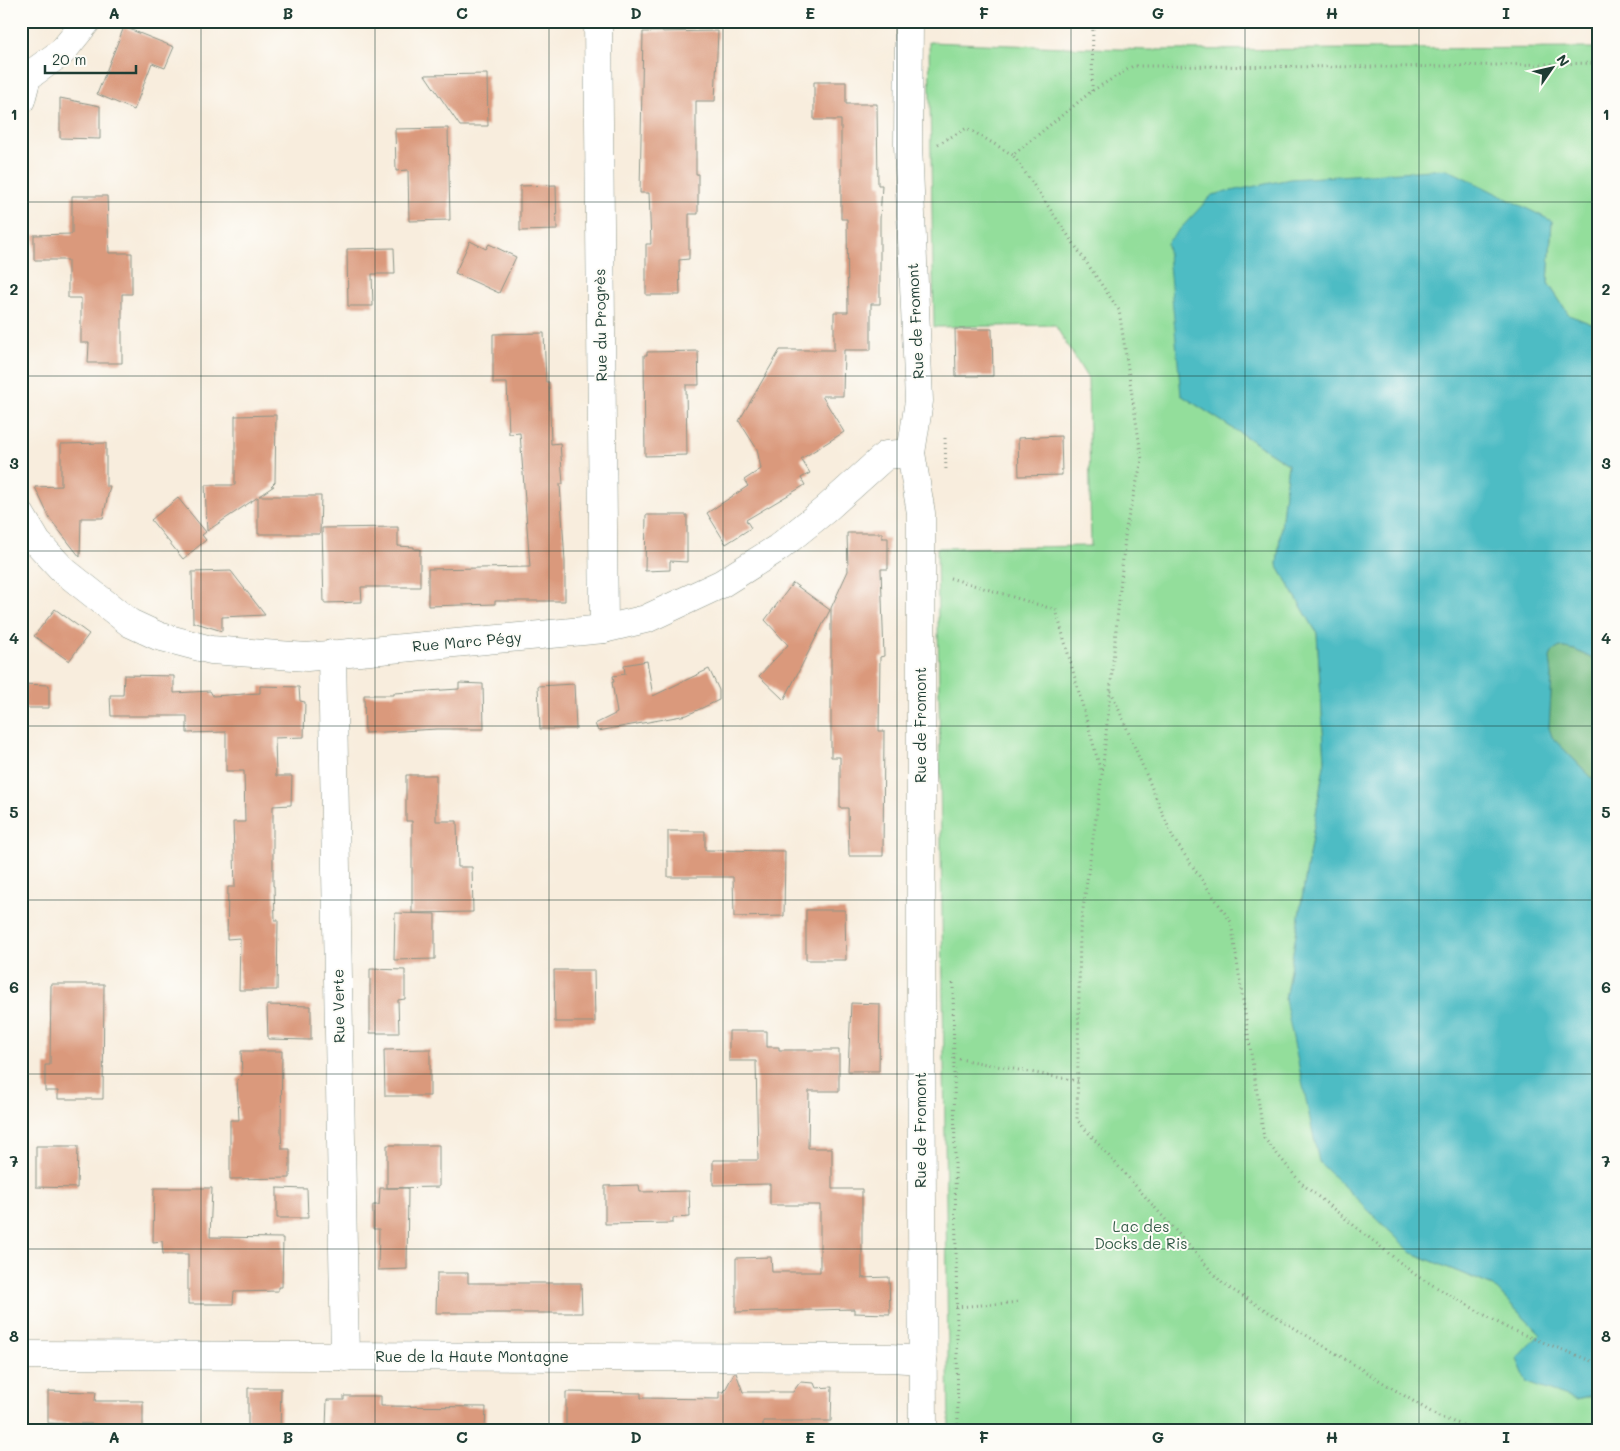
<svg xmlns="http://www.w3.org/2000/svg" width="1620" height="1451" font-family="Mali,sans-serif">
<rect width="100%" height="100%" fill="#fdfcf7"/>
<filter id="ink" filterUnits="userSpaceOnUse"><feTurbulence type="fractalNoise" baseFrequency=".02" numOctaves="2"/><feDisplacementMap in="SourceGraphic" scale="10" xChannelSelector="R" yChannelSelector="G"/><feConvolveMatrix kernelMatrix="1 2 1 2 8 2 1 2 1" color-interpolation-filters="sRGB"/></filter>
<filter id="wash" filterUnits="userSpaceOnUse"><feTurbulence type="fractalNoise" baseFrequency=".0096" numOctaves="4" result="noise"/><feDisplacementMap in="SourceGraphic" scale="20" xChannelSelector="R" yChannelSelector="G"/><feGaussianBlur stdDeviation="1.12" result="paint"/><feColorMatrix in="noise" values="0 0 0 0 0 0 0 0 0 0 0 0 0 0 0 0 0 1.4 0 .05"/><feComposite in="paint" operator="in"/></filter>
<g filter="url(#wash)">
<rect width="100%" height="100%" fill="#f8eddd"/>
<polygon fill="#93de9b" stroke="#598e68" points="929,42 1147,50 1599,48 1599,327 1569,315 1548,283 1552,221 1181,395 1288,464 1277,565 1317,633 1325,760 1285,1000 1412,1253 1493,1286 1540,1334 1575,1400 1599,1395 1599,1430 949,1430 937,548 1091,546 1088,379 1055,325 934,327"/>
<polygon fill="#76bd83" stroke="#4a7d5c" points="1560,647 1575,650 1599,662 1599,779 1592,778 1552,737 1549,728 1552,676 1550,657 1553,651"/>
<polygon fill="#4dbcc4" stroke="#367c7c" points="1447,169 1552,221 1548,283 1569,315 1599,327 1599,662 1575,650 1560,647 1553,651 1550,657 1552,675 1549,728 1552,737 1592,778 1599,779 1599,1395 1575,1400 1527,1383 1517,1359 1540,1334 1493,1286 1412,1253 1319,1162 1285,1000 1325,760 1317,633 1277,565 1288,464 1181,395 1167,243 1212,195 1290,179"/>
<g id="blocks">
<g fill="#da997c">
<polygon points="124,27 174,47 165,68 152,63 134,110 97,94"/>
<polygon points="718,31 715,101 696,101 696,174 698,174 698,214 689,214 689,259 679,260 680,295 646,295 646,244 651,244 649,193 640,193 643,32"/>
<polygon points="487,74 488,126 460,126 425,75"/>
<polygon points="814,82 846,82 846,104 877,104 878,185 882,185 880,219 880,304 871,304 871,350 844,350 843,396 822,396 844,432 801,459 810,473 801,478 805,485 746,520 751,528 726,544 707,513 748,486 744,480 761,469 757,449 739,421 780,350 834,350 834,312 848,312 847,219 841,219 841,120 814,120"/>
<polygon points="60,98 100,106 100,139 60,138"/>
<polygon points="448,128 450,220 409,221 408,170 396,171 395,129"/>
<polygon points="556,185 557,230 520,231 520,186"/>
<polygon points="72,196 107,196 109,253 132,253 132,294 122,294 122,363 88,363 89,343 81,343 81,298 68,298 68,260 34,260 34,235 72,234"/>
<polygon points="470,241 486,249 489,244 516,257 499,293 455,273"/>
<polygon points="394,248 395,274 372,274 373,306 348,306 347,249"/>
<polygon points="955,329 992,329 993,376 956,376"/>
<polygon points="544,333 546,382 549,382 551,444 560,443 563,484 560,484 565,562 565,601 495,601 495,604 428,606 428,569 530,567 520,433 509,434 507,383 493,383 493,334"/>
<polygon points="698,351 699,385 686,385 687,455 645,456 644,355 647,355 647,352"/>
<polygon points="276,415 275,482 271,486 274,486 259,496 321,496 320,534 258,534 258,497 207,531 205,485 235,485 235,416"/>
<polygon points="1061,436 1062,475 1019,476 1018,438"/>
<polygon points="106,443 106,486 110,486 103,518 81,518 80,557 50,519 35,487 61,486 61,444"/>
<polygon points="178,498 206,532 202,535 206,540 183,559 151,520"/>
<polygon points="646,515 687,515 687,562 670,561 670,570 645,571"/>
<polygon points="398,527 398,546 414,547 414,549 420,549 420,587 361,587 362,602 324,603 322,528"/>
<polygon points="847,533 882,533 882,538 888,538 888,569 881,569 884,656 880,657 879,731 884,731 883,856 849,856 848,808 840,808 840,757 831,757 831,608 848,571"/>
<polygon points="231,571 265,615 222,617 222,631 193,622 192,572"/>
<polygon points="793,583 830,610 784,700 759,676 788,645 765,620"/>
<polygon points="55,609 89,634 69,661 34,636"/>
<polygon points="647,661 653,696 709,669 719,690 719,700 687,715 598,731 595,724 617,713 612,682 614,682 613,676 625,674 624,665"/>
<polygon points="124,675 174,676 174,693 210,691 213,696 260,693 260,686 299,687 300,701 305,702 304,737 275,738 276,776 292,776 291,805 273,806 273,886 274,886 275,920 278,920 277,990 239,990 240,938 227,939 228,887 235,887 233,822 245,822 244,771 226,771 226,732 187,733 187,716 111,716 110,695 123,695"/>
<polygon points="459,683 483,684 484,729 437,729 365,733 364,695 394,695 394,693 459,689"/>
<polygon points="21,684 49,685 49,708 21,708"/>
<polygon points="574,684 576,729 540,729 538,686"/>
<polygon points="406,775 436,775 436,821 457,821 458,867 472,867 473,912 412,913 412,821 406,821"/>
<polygon points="668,831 705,831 705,850 785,851 784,916 734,917 733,877 668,877"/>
<polygon points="806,910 845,910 846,960 806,960"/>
<polygon points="395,913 435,914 435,959 394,960"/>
<polygon points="370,969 405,970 405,999 398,1000 399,1033 370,1033"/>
<polygon points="554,970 594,970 595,1022 555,1022"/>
<polygon points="51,984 104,984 103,1099 58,1099 58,1091 45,1091 45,1065 50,1065"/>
<polygon points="851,1003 880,1004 879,1071 848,1071"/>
<polygon points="267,1005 311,1006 311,1040 268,1039"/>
<polygon points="729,1031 767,1031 767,1047 779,1047 779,1050 839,1050 839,1091 809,1091 808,1148 832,1148 832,1189 862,1189 862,1278 889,1277 890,1314 854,1313 854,1309 736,1312 736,1258 771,1257 772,1272 820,1272 820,1205 770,1205 770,1184 713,1185 713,1160 758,1160 756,1061 729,1061"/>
<polygon points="430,1049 430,1096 385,1096 384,1050"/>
<polygon points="241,1051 282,1051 281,1131 282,1149 290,1149 290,1178 230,1179 230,1120 239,1120 237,1080 242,1075"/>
<polygon points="387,1145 439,1145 439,1187 387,1188"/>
<polygon points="36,1146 78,1146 77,1188 36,1187"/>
<polygon points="639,1185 640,1192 689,1191 690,1217 673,1218 673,1223 605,1224 605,1186"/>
<polygon points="154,1188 212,1188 210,1237 283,1238 282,1287 278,1287 278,1291 234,1292 233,1304 188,1304 188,1254 163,1254 162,1241 153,1242"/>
<polygon points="277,1188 307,1189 308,1218 277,1218"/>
<polygon points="380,1188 408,1188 407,1269 378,1270 379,1229 373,1229 373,1205 379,1205"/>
<polygon points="437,1273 468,1273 468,1283 581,1283 582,1313 436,1313"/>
<polygon points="734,1373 736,1373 743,1392 793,1392 800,1382 814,1383 816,1388 832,1387 831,1421 763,1421 763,1430 692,1428 692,1430 566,1430 566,1392 641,1393 641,1398 719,1399 719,1392 724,1392"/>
<polygon points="248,1388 281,1388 280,1430 248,1430"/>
<polygon points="48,1391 96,1392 95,1401 143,1401 143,1430 95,1430 95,1424 48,1423"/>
<polygon points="344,1396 381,1396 381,1406 486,1407 485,1430 370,1430 370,1428 326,1428 327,1400 344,1400"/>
</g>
</g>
</g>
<g filter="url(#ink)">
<use href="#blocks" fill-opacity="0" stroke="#8c9588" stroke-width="1"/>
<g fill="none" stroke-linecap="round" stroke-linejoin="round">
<defs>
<g id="minor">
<polyline points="598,21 604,629"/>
<polyline points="909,21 908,145 919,401 911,453 921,513 921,989 923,1430"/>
<polyline points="21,100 27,77 62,52 87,21"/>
<polyline points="21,515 37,542 63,570 130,623 158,636 211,650 307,657 604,629 646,619 721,584 778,548 825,510 886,455 911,453"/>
<polyline points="332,654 345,1357"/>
<polyline points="21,1355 890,1358 923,1360"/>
</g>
</defs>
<use href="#minor" stroke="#8c9588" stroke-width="29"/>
<g stroke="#8c9588" stroke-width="3" stroke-dasharray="1 4" stroke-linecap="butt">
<polyline points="1092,91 1093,21"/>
<polyline points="938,144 967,128 1013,155"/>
<polyline points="945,438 946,472"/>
<polyline points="950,578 1056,610 1101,772"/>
<polyline points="1111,691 1173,838 1231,922 1264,1138 1301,1183 1417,1276 1509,1329 1599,1364"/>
<polyline points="953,983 958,1430"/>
<polyline points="954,1058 1078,1081"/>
<polyline points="956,1307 1020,1302"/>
<polyline points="1477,1430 1439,1417 1223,1284 1077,1120 1080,930 1102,775 1126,527 1142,460 1119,310 1013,155 1092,91 1133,66 1395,67 1599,63"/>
</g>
<use href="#minor" stroke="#fff" stroke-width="28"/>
</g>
</g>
<path fill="none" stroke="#1f3d34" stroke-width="1" stroke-opacity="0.55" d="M 201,21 L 201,1430M 375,21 L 375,1430M 549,21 L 549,1430M 723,21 L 723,1430M 897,21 L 897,1430M 1071,21 L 1071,1430M 1245,21 L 1245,1430M 1419,21 L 1419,1430M 21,202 L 1599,202M 21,376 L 1599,376M 21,551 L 1599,551M 21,726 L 1599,726M 21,900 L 1599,900M 21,1074 L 1599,1074M 21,1249 L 1599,1249"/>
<g text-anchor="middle" stroke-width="4" stroke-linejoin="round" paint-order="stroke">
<g font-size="15" fill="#1f3d34" stroke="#fdfcf7">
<text transform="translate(916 321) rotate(-93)" y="5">Rue de Fromont</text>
<text transform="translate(601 325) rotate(-91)" y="5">Rue du Progrès</text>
<text transform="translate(467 642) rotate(-5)" y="5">Rue Marc Pégy</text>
<text transform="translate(921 725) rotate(-90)" y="5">Rue de Fromont</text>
<text transform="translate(339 1006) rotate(-91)" y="5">Rue Verte</text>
<text transform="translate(921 1130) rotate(-90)" y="5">Rue de Fromont</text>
<text x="472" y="1362">Rue de la Haute Montagne</text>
</g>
<g font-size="15" fill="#365d49" stroke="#fdfcf7">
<text x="1141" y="1232">Lac des<tspan x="1141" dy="17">Docks de Ris</tspan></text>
</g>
</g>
<rect width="1620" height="1451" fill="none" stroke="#fdfcf7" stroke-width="55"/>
<g transform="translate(1552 68) rotate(56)" stroke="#fdfcf7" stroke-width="4" paint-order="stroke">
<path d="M0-4L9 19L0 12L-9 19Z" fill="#1f3d34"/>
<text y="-8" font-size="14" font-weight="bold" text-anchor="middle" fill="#1f3d34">N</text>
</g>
<path d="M45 65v8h91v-8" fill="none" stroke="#1f3d34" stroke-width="2.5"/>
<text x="52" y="65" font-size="15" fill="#1f3d34" stroke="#fdfcf7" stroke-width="4" paint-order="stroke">20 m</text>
<rect x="28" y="28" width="1564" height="1396" fill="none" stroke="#1f3d34" stroke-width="2"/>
<g font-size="16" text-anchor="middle" font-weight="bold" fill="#1f3d34">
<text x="114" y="19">A</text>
<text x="288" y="19">B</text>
<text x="462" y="19">C</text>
<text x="636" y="19">D</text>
<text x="810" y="19">E</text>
<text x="984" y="19">F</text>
<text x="1158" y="19">G</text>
<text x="1332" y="19">H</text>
<text x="1506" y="19">I</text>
<text x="14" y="120">1</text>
<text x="1606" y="120">1</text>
<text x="14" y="295">2</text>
<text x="1606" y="295">2</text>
<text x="14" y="469">3</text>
<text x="1606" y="469">3</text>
<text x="14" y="644">4</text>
<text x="1606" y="644">4</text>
<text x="14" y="818">5</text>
<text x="1606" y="818">5</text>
<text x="14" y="993">6</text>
<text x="1606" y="993">6</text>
<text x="14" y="1167">7</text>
<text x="1606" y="1167">7</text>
<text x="14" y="1342">8</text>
<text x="1606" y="1342">8</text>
<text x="114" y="1443">A</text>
<text x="288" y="1443">B</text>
<text x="462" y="1443">C</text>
<text x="636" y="1443">D</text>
<text x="810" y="1443">E</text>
<text x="984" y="1443">F</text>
<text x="1158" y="1443">G</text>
<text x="1332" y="1443">H</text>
<text x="1506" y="1443">I</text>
</g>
</svg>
